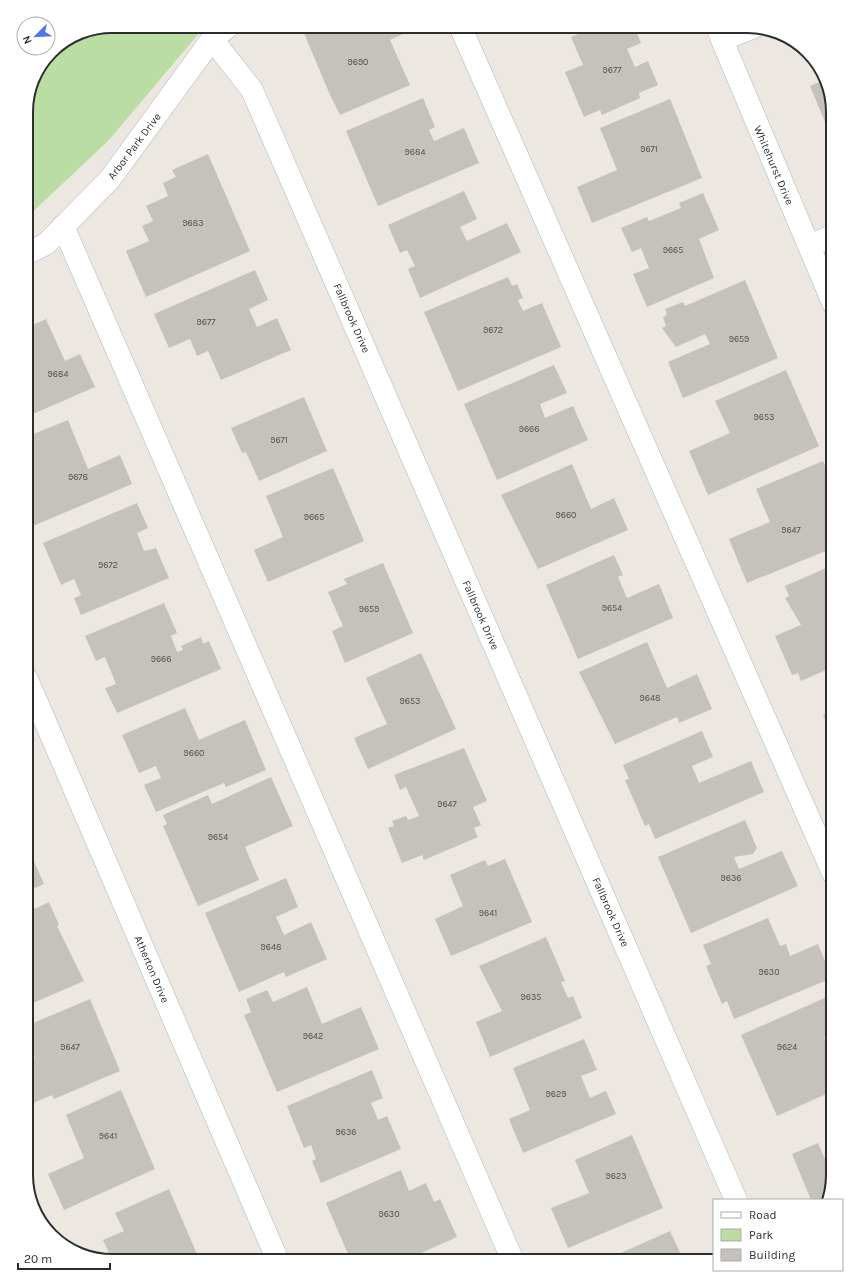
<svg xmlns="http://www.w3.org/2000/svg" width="859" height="1287" font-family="Karla,sans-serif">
<rect width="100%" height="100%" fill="#ece7e1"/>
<polygon fill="#b9dda3" points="112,26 205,26 109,140 26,218 26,107 33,79 51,51 79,32"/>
<g fill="#c5c2bc">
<polygon points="320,26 418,26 418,27 390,40 410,85 340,115 330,95 304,33"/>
<polygon points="597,26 634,26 641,43 627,49 635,67 648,61 658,85 639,93 640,98 602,115 600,110 584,117 565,72 583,65 571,37"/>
<polygon points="824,80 833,112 833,141 810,86"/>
<polygon points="423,98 435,127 429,130 434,141 464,128 479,163 378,206 346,131"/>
<polygon points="670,99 702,178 592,223 577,187 617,170 600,128"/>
<polygon points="208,154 250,251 146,297 126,251 149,241 142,226 153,221 146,206 168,196 163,183 176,177 172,170"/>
<polygon points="464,191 477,219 460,227 467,241 507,223 521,252 420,298 408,269 415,266 407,250 400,253 388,225"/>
<polygon points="703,193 719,230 699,239 714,278 647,307 633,274 649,268 641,248 632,252 621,228 647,217 649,221 681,208 679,203"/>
<polygon points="255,270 268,300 249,309 257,327 277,318 291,350 221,380 208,351 197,356 190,339 169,348 154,314"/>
<polygon points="508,277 512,286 517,284 523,298 518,300 523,311 542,303 561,347 458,391 424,312"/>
<polygon points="745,280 778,358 683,398 668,362 710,344 705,334 676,347 662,328 666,326 663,317 667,315 665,309 683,302 685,306"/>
<polygon points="46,319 65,361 80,354 95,387 26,417 26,328"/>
<polygon points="554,365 567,393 540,404 545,418 573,406 588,440 497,480 464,404"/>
<polygon points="786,370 819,446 708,495 689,451 730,433 715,401"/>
<polygon points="304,397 327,451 259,481 246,452 242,453 231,428"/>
<polygon points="68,420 88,469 120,455 132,484 33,526 26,510 26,437"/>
<polygon points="823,461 833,485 833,548 747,583 729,539 770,522 756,489"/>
<polygon points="572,464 591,509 614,498 628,530 538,569 501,495"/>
<polygon points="333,468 364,541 268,582 254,550 283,537 266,496"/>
<polygon points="137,503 148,528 137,533 144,551 156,548 169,578 81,615 74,598 81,595 74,579 61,585 43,543"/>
<polygon points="614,555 623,575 618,577 627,598 659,584 673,618 578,659 546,585"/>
<polygon points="383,563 413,633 345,663 332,631 343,626 328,592 347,584 344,579"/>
<polygon points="833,565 833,667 801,681 798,673 792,675 775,636 801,625 785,598 789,596 785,586"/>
<polygon points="164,603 177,633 171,636 177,652 183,650 181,646 201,637 203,644 209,641 221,669 117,713 105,688 116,684 105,657 96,661 85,636"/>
<polygon points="647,642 667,688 697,674 712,709 679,723 677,717 615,744 579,672"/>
<polygon points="421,653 456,729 368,769 354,738 387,724 366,678"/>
<polygon points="185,708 199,740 245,720 266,770 226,787 224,783 156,812 144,785 161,778 156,766 139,773 122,735"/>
<polygon points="833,711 833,738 823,715"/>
<polygon points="702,731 713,757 692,766 699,783 751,761 764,792 655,839 649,824 645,826 625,780 629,779 623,765"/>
<polygon points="464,748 487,801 473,807 481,825 474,828 478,837 424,860 422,855 402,863 388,828 394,826 392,821 406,816 408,820 419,816 406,787 400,790 394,775"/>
<polygon points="271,777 293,826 245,847 259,880 198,906 163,826 167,824 163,815 208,795 212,804"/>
<polygon points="745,820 757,848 753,854 734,857 739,869 782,851 798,886 691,933 658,857"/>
<polygon points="26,843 44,884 26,892"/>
<polygon points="505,859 532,922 451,956 435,919 463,906 450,875 485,860 488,866"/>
<polygon points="286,878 298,907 276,917 284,935 311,922 327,959 286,977 284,972 239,992 205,913"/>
<polygon points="49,902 59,925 57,926 84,981 26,1006 26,913"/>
<polygon points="768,918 780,946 786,944 790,956 818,944 832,978 734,1019 727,1001 722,1004 706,966 711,964 703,945"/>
<polygon points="546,937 565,981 561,982 568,998 573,996 582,1018 490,1057 476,1022 502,1011 479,966"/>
<polygon points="307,987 322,1024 361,1007 379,1049 277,1092 244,1015 251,1012 246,999 267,990 273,1002"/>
<polygon points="829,996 833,1006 833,1033 824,1037 833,1057 833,1091 777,1116 741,1035"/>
<polygon points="90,999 120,1071 54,1099 52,1095 26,1106 26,1062 35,1058 26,1036 26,1026"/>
<polygon points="584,1039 597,1070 581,1076 590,1098 606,1091 616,1114 523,1153 509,1119 530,1110 513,1068"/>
<polygon points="372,1070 383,1098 371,1103 378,1120 387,1116 401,1149 321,1183 312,1161 316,1159 311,1145 304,1148 287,1106"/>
<polygon points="121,1090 155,1169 64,1210 48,1174 84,1158 66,1115"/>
<polygon points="632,1135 663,1208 568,1248 551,1208 589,1193 575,1160"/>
<polygon points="818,1143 830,1171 833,1170 833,1175 826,1200 811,1200 792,1154"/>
<polygon points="401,1170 409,1191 426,1183 434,1202 440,1199 457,1237 403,1261 351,1261 326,1203"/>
<polygon points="169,1189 200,1261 113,1261 103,1240 124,1231 115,1213"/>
<polygon points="670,1231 684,1261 603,1261"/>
</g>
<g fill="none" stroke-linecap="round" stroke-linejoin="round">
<defs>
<g id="minor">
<polyline points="460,26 833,873"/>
<polyline points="717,26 722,40 833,303"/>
<polyline points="212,39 252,90 736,1200"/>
<polyline points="722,40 754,27"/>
<polyline points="63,226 513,1261"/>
<polyline points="809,246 833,236"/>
<polyline points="26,254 46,244 110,179 212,39 229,26"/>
<polyline points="26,677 278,1261"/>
</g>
</defs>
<use href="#minor" stroke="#b1b3bb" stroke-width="23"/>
<use href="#minor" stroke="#fff" stroke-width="22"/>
</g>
<g text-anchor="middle" stroke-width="3" stroke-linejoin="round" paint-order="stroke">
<g font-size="9" fill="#535251">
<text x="358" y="65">9690</text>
<text x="612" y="73">9677</text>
<text x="649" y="152">9671</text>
<text x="415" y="155">9684</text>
<text x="193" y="226">9683</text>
<text x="673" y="253">9665</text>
<text x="206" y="325">9677</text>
<text x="493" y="333">9672</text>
<text x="739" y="342">9659</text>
<text x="58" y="377">9684</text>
<text x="764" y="420">9653</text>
<text x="529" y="432">9666</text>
<text x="279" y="443">9671</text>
<text x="78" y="480">9678</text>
<text x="566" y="518">9660</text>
<text x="314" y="520">9665</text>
<text x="791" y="533">9647</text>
<text x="108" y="568">9672</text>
<text x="612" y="611">9654</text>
<text x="369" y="612">9659</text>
<text x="161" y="662">9666</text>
<text x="650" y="701">9648</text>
<text x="410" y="704">9653</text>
<text x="194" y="756">9660</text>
<text x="447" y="807">9647</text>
<text x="218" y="840">9654</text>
<text x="731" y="881">9636</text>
<text x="488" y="916">9641</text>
<text x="271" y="950">9648</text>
<text x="769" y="975">9630</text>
<text x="531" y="1000">9635</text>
<text x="313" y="1039">9642</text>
<text x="70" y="1050">9647</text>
<text x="787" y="1050">9624</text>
<text x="556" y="1097">9629</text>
<text x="346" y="1135">9636</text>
<text x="108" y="1139">9641</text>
<text x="616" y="1179">9623</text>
<text x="389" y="1217">9630</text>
</g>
<g font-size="11" fill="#2d2d2d" stroke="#fff">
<text transform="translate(134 146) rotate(-53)" y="4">Arbor Park Drive</text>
<text transform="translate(774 165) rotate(67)" y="4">Whitehurst Drive</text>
<text transform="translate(352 318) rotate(66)" y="4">Fallbrook Drive</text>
<text transform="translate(481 615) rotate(66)" y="4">Fallbrook Drive</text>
<text transform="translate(611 912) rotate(66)" y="4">Fallbrook Drive</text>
<text transform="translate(152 969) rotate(67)" y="4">Atherton Drive</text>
</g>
</g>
<path d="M0 0H859V1287H0ZM112 33H747A79 79 0 0 1 826 112V1175A79 79 0 0 1 747 1254H112A79 79 0 0 1 33 1175V112A79 79 0 0 1 112 33Z" fill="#fff" fill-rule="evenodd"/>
<path fill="none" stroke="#2d2d2d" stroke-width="2" d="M112 33H747A79 79 0 0 1 826 112V1175A79 79 0 0 1 747 1254H112A79 79 0 0 1 33 1175V112A79 79 0 0 1 112 33Z"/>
<rect x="713" y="1199" width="130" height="72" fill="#ffffff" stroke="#ababab"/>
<rect x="721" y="1212" width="20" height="6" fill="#ffffff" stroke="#ababab"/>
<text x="749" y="1219" font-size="12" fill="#2d2d2d">Road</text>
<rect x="721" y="1229" width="20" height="12" fill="#b9dda3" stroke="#ababab"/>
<text x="749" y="1239" font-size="12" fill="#2d2d2d">Park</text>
<rect x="721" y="1249" width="20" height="12" fill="#c5c2bc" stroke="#ababab"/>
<text x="749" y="1259" font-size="12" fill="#2d2d2d">Building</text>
<g transform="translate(36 36) rotate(246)"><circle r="19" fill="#ffffff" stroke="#ababab"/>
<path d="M0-3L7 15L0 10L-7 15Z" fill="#5274e8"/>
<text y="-6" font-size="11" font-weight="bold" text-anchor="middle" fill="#2d2d2d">N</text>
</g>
<path d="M18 1263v6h92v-6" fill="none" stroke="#2d2d2d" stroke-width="2"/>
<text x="24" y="1263" font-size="12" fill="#2d2d2d" stroke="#ffffff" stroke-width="3" paint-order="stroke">20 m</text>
</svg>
